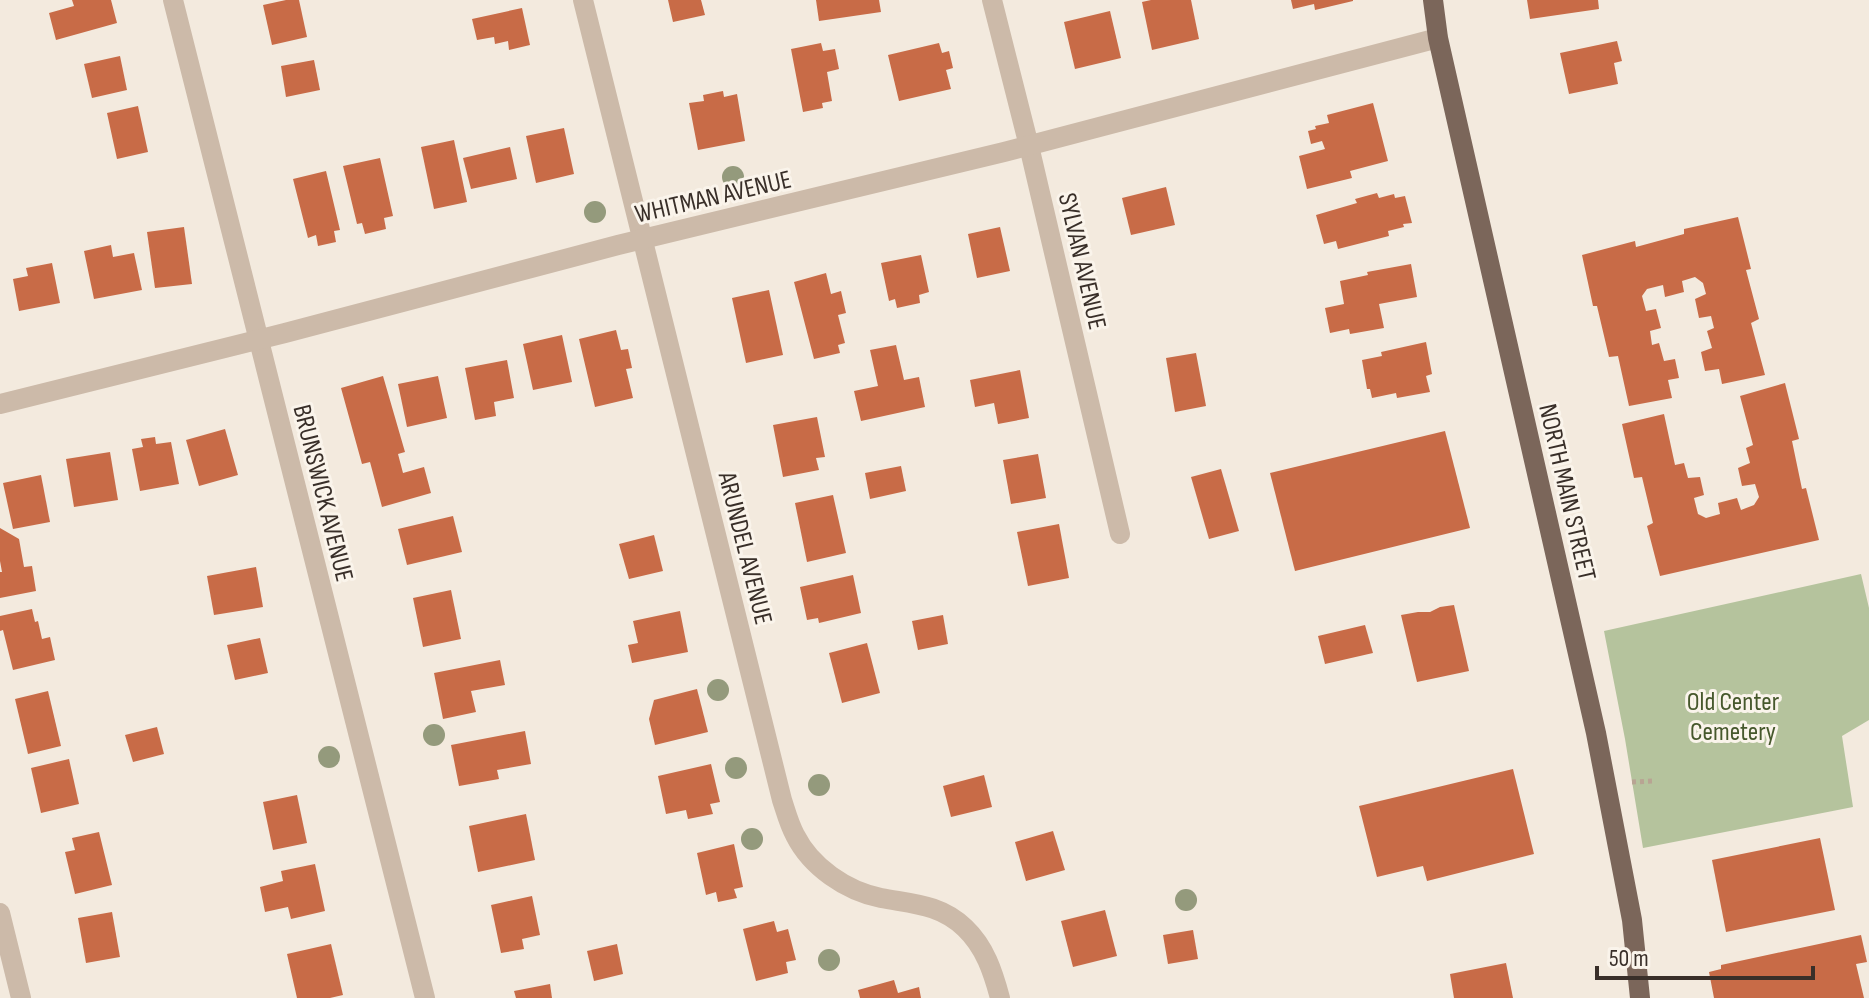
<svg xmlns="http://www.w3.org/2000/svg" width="1869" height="998" font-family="'Sofia Sans Condensed',sans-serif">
<rect width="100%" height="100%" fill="#f3eade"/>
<polygon fill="#b5c39d" points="1861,574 1869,608 1869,720 1842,736 1853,807 1643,848 1625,739 1604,631"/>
<g fill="#c86b47">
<polygon points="72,0 111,0 117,23 56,40 49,13 74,6"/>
<polygon points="286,0 299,0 307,37 272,45 263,5"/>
<polygon points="668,0 701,0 705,15 673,22"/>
<polygon points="816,0 879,0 881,12 819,21"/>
<polygon points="1151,0 1191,0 1199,39 1152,50 1142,2"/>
<polygon points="1291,0 1353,0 1353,1 1315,10 1314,4 1293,9"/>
<polygon points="1527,0 1598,0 1599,9 1530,19"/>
<polygon points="522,8 530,45 509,50 508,41 495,44 494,37 477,40 472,19"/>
<polygon points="1110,11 1121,58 1075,69 1064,22"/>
<polygon points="1617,41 1622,61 1614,63 1618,84 1569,94 1560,53"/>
<polygon points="821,43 823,51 835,49 839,69 827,72 832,101 822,103 823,108 803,112 791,49"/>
<polygon points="939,43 942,53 949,51 953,68 946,70 951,89 899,101 888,55"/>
<polygon points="120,56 127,90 92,98 84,64"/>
<polygon points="314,60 320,90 286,97 281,66"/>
<polygon points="723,91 724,97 737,94 745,141 698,150 689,103 704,101 703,95"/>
<polygon points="1373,103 1388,161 1350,171 1352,178 1307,189 1299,156 1325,149 1322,141 1311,144 1308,131 1316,129 1315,126 1329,123 1327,115"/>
<polygon points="138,106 148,152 117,159 107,113"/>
<polygon points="564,128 574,174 536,183 526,136"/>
<polygon points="454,140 467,202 434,209 421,147"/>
<polygon points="510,147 517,179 471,189 463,158"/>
<polygon points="380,158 393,216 384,218 386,229 365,234 362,223 357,224 343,166"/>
<polygon points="326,171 340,230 334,231 336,242 318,246 316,235 308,238 293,179"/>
<polygon points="1166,187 1175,225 1131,235 1122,198"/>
<polygon points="1377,193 1379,198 1394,194 1395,198 1405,196 1412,223 1403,224 1404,227 1388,231 1389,236 1338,249 1336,241 1324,244 1316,215 1357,203 1355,199"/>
<polygon points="1738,217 1751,269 1746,270 1759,319 1751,323 1765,375 1722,384 1719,369 1705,371 1701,352 1712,348 1707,331 1714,328 1711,316 1699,318 1695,299 1706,294 1703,283 1695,277 1682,281 1684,292 1665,297 1663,285 1647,289 1642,296 1646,311 1656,309 1661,328 1650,331 1652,345 1659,343 1664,361 1675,359 1679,378 1668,380 1672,398 1629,406 1618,356 1609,357 1597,306 1593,306 1582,255 1635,241 1636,247 1684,234 1684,229"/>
<polygon points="184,227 192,284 155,288 147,232"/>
<polygon points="1000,227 1010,271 977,278 968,234"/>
<polygon points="111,245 113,257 134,253 142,290 94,299 84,251"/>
<polygon points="921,255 929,292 919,295 920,303 897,308 895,299 889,301 881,263"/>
<polygon points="52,263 60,303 19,311 13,279 28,276 26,268"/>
<polygon points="1411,264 1417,297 1379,304 1384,328 1350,334 1349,329 1330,333 1325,308 1344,304 1340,281 1368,275 1367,272"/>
<polygon points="826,273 831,294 841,291 846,313 838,315 845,343 838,345 840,353 814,359 794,282"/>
<polygon points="769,290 783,355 746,363 732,298"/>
<polygon points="616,330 621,350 628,349 632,368 626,369 633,398 595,407 579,339"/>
<polygon points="562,335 572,382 533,390 523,344"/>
<polygon points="1426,342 1432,374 1426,376 1430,392 1397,398 1396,393 1372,398 1370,389 1367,389 1362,360 1382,356 1381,352"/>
<polygon points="896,345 904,380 919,377 925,407 861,421 854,391 878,386 870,350"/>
<polygon points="1196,353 1206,406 1175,412 1166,358"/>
<polygon points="507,360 514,398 494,402 496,416 475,420 465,368"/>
<polygon points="1020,370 1029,418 998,424 994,403 975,407 970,380"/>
<polygon points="383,376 405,452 398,454 403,473 424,467 431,493 382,507 370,462 362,464 341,388"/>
<polygon points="438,376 447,418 407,427 398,384"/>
<polygon points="1785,383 1799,439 1792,441 1802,489 1806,488 1819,540 1660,576 1647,526 1653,523 1642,477 1634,478 1622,424 1664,414 1675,465 1684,463 1688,478 1700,477 1704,495 1694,498 1698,514 1706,518 1720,514 1718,503 1737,498 1741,510 1754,505 1759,497 1755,484 1742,486 1738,468 1750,463 1746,448 1753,445 1740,396"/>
<polygon points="817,417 825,457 816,458 819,470 783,477 773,425"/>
<polygon points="225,429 238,475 199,486 186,440"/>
<polygon points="1445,431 1470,528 1295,571 1270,473"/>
<polygon points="155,437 156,444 171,442 179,484 140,491 132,449 143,447 141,439"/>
<polygon points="110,452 118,500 74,507 66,459"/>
<polygon points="1038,454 1046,498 1011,504 1003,460"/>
<polygon points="901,466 906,491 870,499 865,473"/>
<polygon points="1221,469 1239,531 1209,539 1191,477"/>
<polygon points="41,475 50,522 13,529 3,483"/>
<polygon points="833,495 846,553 807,562 795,503"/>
<polygon points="453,516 462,552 407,565 398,529"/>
<polygon points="1059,524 1069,578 1028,586 1017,532"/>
<polygon points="0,528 19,539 24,567 32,566 36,591 0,598 0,572 2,572 0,561"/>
<polygon points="654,535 663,571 629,579 619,544"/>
<polygon points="256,567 263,607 214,615 207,576"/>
<polygon points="853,575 861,613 819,623 818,618 807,620 800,587"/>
<polygon points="451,590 461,639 423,647 413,598"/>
<polygon points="1454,605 1469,671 1417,682 1401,615 1418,612 1430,612 1440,607"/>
<polygon points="32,609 35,622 38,621 42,639 50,637 55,660 13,670 3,630 0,631 0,616"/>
<polygon points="680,611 688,652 632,663 628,645 638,643 633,621"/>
<polygon points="943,615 948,644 918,650 912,621"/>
<polygon points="1365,625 1373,653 1325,664 1318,636"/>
<polygon points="260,638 268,673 235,680 227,645"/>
<polygon points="867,643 880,693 842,703 829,653"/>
<polygon points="500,660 505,685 471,691 476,712 443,719 434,673"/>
<polygon points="697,689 708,732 655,745 649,719 654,700"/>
<polygon points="48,691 61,746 28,754 15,699"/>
<polygon points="157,727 164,754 133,762 125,735"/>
<polygon points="525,731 531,764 497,770 499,779 459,786 451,745"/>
<polygon points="69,759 79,804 41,813 31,768"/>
<polygon points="711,764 720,802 710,804 713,814 688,819 686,810 666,814 658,776"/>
<polygon points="1513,769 1534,854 1427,881 1423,866 1377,877 1359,806"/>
<polygon points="984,775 992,807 951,817 943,786"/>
<polygon points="297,795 307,843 273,850 263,802"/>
<polygon points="526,814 535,860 478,872 469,826"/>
<polygon points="1053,831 1065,870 1026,881 1015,842"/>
<polygon points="99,832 112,885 75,894 65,852 75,850 72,838"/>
<polygon points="1820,838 1835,910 1726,932 1712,860"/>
<polygon points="734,844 743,887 734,889 737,898 718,902 716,892 706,895 697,853"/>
<polygon points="315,864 325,911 291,919 288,907 265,912 260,887 283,881 281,871"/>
<polygon points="532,896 540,935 522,939 524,949 501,953 491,905"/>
<polygon points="1105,910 1117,956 1073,967 1061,921"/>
<polygon points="112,912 120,957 86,963 78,918"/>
<polygon points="774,921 777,932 788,929 796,960 786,962 788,973 756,981 743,929"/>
<polygon points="1193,930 1198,959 1168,964 1163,935"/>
<polygon points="1861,935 1867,962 1856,964 1864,998 1714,998 1709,972 1721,969 1721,965"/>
<polygon points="331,944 343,995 330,998 297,998 287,954"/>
<polygon points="617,944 623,974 594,981 587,951"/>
<polygon points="1506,963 1513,998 1454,998 1450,974"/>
<polygon points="894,980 898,993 919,987 921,998 860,998 858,990"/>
<polygon points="550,984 552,998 516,998 514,991"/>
</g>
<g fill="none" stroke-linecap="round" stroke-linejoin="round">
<polyline stroke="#b8a493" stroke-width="5" stroke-dasharray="4 4" stroke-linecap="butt" points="1632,782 1654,781"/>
<g stroke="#ccbaa9" stroke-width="20">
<polyline points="173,0 425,998"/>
<path d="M 583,0 L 782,800 C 786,812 789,824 795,835 C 811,867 846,891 881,898 C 912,904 940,904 965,928 C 985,947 993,972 1000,998"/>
<polyline points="992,0 1029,146 1120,534"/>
<polyline points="0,404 285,333 618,245 1004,152 1438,38"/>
<polyline points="0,913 21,998"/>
</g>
<polyline stroke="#7b665a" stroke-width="20" points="1433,0 1438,38 1596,733 1632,920 1640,998"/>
</g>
<g fill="#949a7c">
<circle cx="733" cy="177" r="11"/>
<circle cx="595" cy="212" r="11"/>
<circle cx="718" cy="690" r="11"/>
<circle cx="434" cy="735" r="11"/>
<circle cx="329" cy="757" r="11"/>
<circle cx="736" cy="768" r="11"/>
<circle cx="819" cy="785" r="11"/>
<circle cx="752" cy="839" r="11"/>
<circle cx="1186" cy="900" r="11"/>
<circle cx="829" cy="960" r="11"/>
</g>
<g text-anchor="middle" stroke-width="6" stroke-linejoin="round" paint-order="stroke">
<g font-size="26" fill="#392f29" stroke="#faf4eb">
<text transform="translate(713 196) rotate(-13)" y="9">WHITMAN AVENUE</text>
<text transform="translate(1083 261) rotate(77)" y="9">SYLVAN AVENUE</text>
<text transform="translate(1568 492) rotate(77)" y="9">NORTH MAIN STREET</text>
<text transform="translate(324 493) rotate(76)" y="9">BRUNSWICK AVENUE</text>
<text transform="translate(746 548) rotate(76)" y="9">ARUNDEL AVENUE</text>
</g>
<g font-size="26" fill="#46582c" stroke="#faf4eb">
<text x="1733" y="710">Old Center<tspan x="1733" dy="30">Cemetery</tspan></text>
</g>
</g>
<path d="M1597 966v12h216v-12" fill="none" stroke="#392f29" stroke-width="4"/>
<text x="1609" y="966" font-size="24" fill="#392f29" stroke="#faf4eb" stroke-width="6" paint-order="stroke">50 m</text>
</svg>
